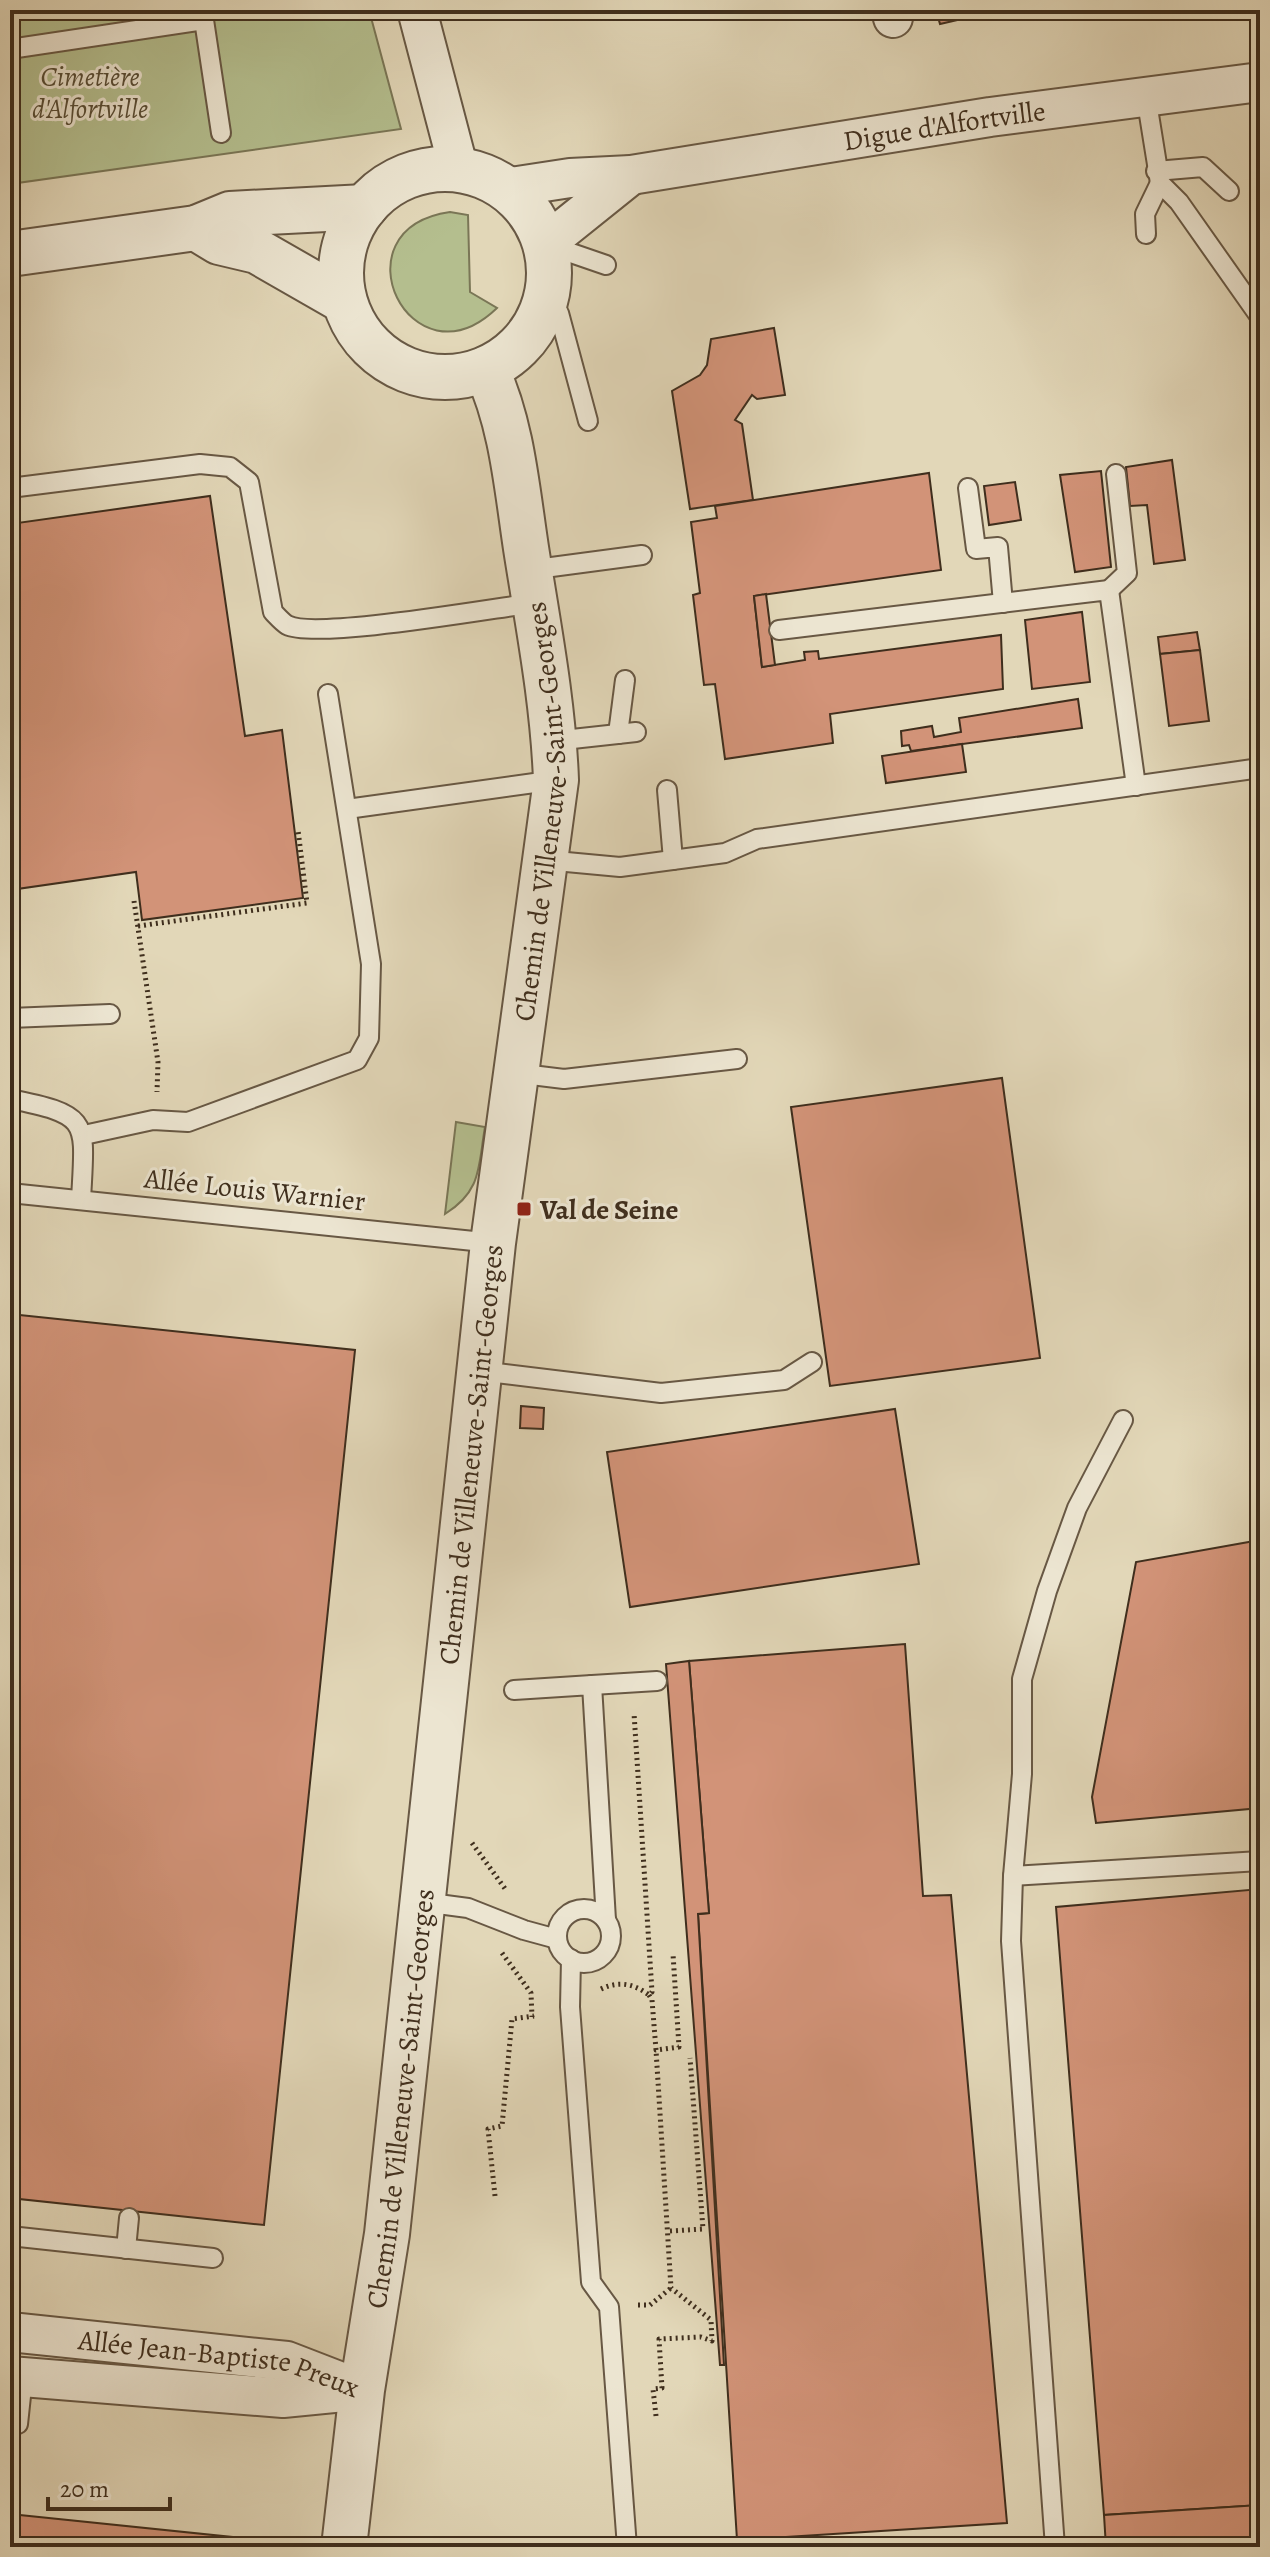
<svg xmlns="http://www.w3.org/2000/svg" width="1270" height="2557" font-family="Alegreya,serif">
<rect width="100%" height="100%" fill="#e2d7b8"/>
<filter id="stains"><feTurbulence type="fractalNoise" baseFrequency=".0025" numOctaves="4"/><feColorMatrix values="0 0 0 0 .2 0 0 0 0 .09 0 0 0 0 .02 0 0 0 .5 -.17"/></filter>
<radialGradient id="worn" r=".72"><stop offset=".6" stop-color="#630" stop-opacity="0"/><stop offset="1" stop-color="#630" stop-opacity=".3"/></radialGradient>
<g fill="#b4be8e" stroke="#7a7656" stroke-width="2">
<polygon points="10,10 369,10 401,129 10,184"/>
<path d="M 450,212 L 468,215 L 470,292 L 497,308 C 411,391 332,229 450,212 Z"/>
<path d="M 456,1122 L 485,1127 C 478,1167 482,1191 445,1214 Z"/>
</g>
<g fill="#d29378" stroke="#3f2e1d" stroke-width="2">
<polygon points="936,10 976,10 975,16 940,24"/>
<polygon points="774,328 785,395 757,399 752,395 735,420 742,424 753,500 690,509 672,391 700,375 707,365 711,339"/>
<polygon points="1172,460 1185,560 1154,564 1147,505 1130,506 1126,467"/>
<polygon points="1101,471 1111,567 1075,572 1060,475"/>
<polygon points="929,473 941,570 754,596 762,667 805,660 804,652 818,651 819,659 1001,635 1003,689 830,714 833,743 725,759 715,684 704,685 693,595 700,593 691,522 717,518 715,506"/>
<polygon points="1015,482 1021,520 989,525 984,486"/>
<polygon points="210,496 245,736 282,730 303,898 142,920 136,872 10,890 10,524"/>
<polygon points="766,594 775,665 762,667 754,596"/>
<polygon points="1082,612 1090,682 1032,689 1025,620"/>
<polygon points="1197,632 1200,650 1160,654 1158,637"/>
<polygon points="1200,650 1209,721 1169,726 1160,654"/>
<polygon points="1078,699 1082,728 911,751 909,745 902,746 901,731 932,726 934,737 961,732 959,718"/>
<polygon points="962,744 966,772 886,783 882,756"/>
<polygon points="1002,1078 1040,1358 830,1386 791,1107"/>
<polygon points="10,1314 355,1350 264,2225 10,2198"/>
<polygon points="521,1406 544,1408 543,1429 520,1428"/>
<polygon points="895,1409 919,1564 630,1607 607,1452"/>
<polygon points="1260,1540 1260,1808 1096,1823 1092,1797 1136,1562"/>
<polygon points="905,1644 923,1896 951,1895 1007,2523 737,2540 698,1914 709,1913 689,1661"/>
<polygon points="689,1661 709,1913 698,1914 724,2365 720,2365 666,1664"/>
<polygon points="1260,1889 1260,2505 1104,2515 1056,1907"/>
<polygon points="1260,2505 1260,2547 1106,2547 1104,2515"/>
<polygon points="10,2514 232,2537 231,2547 10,2547"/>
</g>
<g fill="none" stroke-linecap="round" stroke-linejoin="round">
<defs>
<g id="service">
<polyline points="204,20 221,133"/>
<polyline points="10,49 204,20 202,10"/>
<polyline points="1146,96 1160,183 1179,202 1260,317"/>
<polyline points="1156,171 1203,167 1229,191"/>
<polyline points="1146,234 1145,214 1160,183"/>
<polyline points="545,244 606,265"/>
<polyline points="545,304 559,313 588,421"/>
<path d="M 10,488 L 200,464 L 230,467 L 249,482 L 273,612 C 277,616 282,622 287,625 C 315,640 494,608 535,603"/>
<polyline points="968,488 976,549 998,547 1003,603"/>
<polyline points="529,570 642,555"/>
<polyline points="1109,590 1127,573 1116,474"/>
<polyline points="779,630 1109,590 1136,786"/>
<polyline points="618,734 625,680"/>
<polyline points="554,741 636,732"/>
<polyline points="667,790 673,860"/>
<polyline points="347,809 556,780"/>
<polyline points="545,860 620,867 725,853 757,839 1260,768"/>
<polyline points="10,1018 110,1014"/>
<polyline points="515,1073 564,1079 737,1059"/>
<path d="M 10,1099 C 92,1115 85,1121 81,1200"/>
<polyline points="84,1135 153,1120 188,1122 357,1060 369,1038 371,964 328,694"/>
<polyline points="10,1193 493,1243"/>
<polyline points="480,1371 661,1393 784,1380 812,1362"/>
<polyline points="1123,1420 1077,1508 1047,1591 1022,1679 1022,1774 1013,1876 1260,1861"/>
<polyline points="592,1685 657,1681"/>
<polyline points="514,1690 592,1685 606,1920"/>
<polyline points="1013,1876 1011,1941 1055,2547"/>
<polyline points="423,1902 468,1908 524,1930 557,1939"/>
<circle cx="584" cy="1936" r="27"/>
<polyline points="571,1959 570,2007 591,2282 609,2307 627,2547"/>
<polyline points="10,2236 213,2258"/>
<polyline points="126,2249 129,2218"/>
<polyline points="18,2424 23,2377"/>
</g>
<g id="minor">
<polyline points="417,10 459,170"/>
<polyline points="891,10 893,18"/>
<path id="s1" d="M 505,188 L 570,178 L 631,175 L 990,117 L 1260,82"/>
<polyline points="545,244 631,175"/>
<path id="s2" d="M 10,2332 L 287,2361 L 362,2390"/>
<polyline points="10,2376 283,2398 354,2391"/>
</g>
<g id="tertiary">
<circle cx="445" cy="273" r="104"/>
<polyline points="196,228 219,242 257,251 344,301"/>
<polyline points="10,254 196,228 230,214 365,207"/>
<path id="s3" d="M 344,2547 L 362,2390 L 387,2234 L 493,1243 L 556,780 C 553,701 538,625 526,548 C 517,489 512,424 486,369"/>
</g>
</defs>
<use href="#service" stroke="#685844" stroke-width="22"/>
<use href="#minor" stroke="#685844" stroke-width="42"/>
<use href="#tertiary" stroke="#685844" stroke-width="48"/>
<g stroke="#3f2e1d" stroke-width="5" stroke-dasharray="2 4" stroke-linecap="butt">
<polyline points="134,901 158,1062 157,1092"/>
<polyline points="138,926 307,903 298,830"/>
<polyline points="472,1843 506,1890"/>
<polyline points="502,1953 531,1993 532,2017"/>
<path d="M 601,1989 C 618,1981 633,1983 649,1995 L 652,1992 L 634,1713"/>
<polyline points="649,1995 652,2000 656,2050 679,2047 673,1954"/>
<polyline points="495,2196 488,2129 502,2126 512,2019 534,2016"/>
<polyline points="670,2231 703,2229 690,2058"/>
<polyline points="638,2305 650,2305 671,2288"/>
<polyline points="656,2416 653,2389 662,2388 659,2339 701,2337 712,2341 711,2320 671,2288 656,2050"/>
</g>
<use href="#service" stroke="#ece5d1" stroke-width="18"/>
<use href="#minor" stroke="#ece5d1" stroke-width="38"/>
<use href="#tertiary" stroke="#ece5d1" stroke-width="44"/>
</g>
<rect fill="#8f2418" stroke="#ece5d1" stroke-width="3" x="516" y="1201" width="16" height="16" rx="4"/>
<g text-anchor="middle" stroke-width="6" stroke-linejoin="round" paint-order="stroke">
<g font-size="28" font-style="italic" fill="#564b34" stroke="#ece5d1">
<text x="90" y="86">Cimetière<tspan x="90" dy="32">d'Alfortville</tspan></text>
</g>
<g font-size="28" fill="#3f2e1d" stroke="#ece5d1">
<text dy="10" stroke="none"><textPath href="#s1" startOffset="444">Digue d'Alfortville</textPath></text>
<text dy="10" stroke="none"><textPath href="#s3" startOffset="1748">Chemin de Villeneuve-Saint-Georges</textPath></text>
<text transform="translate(255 1189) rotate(6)" y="10">Allée Louis Warnier</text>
<text dy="10" stroke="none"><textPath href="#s3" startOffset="1100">Chemin de Villeneuve-Saint-Georges</textPath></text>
<text dy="10" stroke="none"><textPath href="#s3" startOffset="452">Chemin de Villeneuve-Saint-Georges</textPath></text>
<text dy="10" stroke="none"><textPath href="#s2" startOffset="212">Allée Jean-Baptiste Preux</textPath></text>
</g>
<g font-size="28" font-weight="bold" fill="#3f2e1d" stroke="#ece5d1" text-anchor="start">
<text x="540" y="1219">Val de Seine</text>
</g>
</g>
<rect width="1270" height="2557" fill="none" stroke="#e2d7b8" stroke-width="40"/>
<rect x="12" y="12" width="1246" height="2533" fill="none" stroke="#3f2e1d" stroke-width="4"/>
<rect x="20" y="20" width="1230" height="2517" fill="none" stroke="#3f2e1d" stroke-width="2"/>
<path d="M48 2497v12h122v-12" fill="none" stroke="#3f2e1d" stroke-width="4"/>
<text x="60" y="2497" font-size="24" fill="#3f2e1d" stroke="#ece5d1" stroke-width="6" paint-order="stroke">20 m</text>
<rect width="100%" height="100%" filter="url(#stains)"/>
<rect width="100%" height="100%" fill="url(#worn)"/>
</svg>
